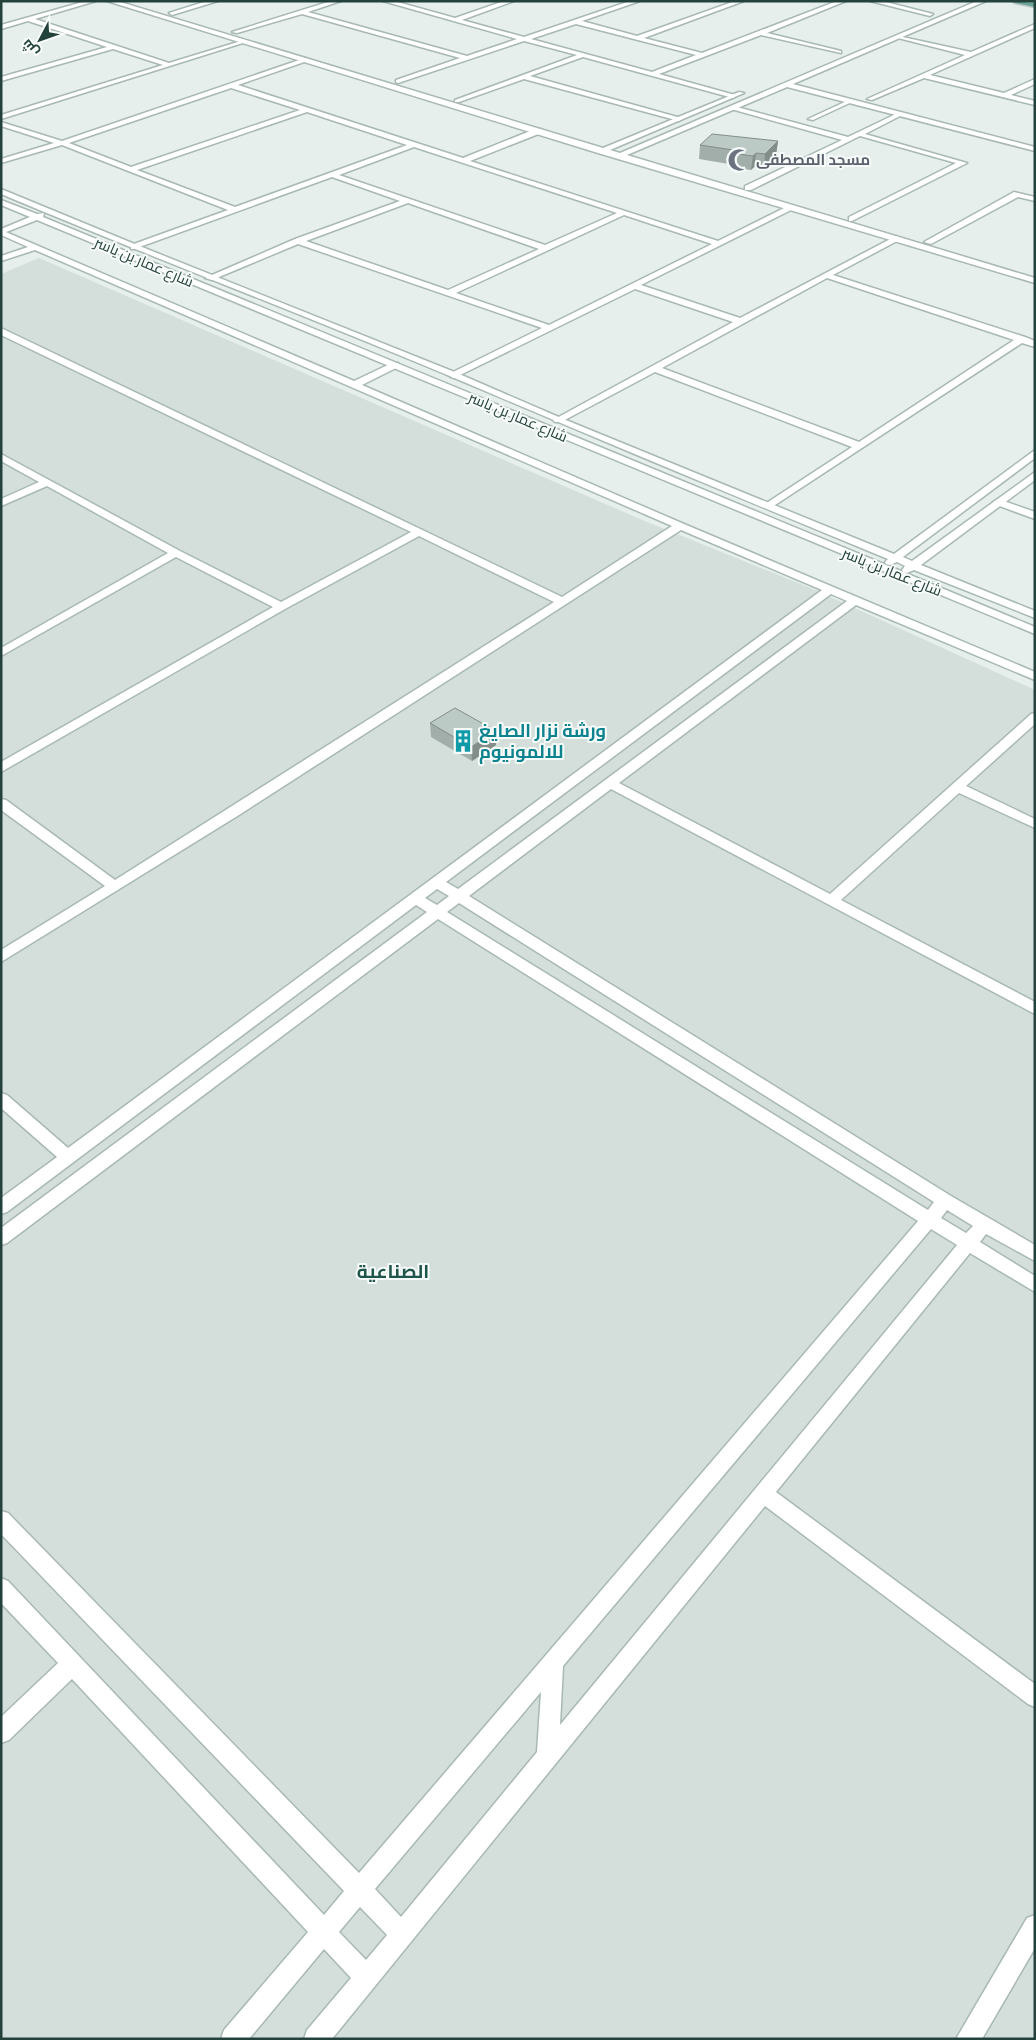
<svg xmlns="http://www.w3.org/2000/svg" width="1036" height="2040" font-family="Signika,Cairo,sans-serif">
<rect width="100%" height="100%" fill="#e6efec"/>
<polygon fill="#d4dfdb" points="39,258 640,519 813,589 1035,690 1035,2039 1,2039 1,274"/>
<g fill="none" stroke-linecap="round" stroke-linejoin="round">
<defs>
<g id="minor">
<polygon points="86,1 96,1 35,19 169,63 241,41 246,42 1,119 1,115 163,65 113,49 1,81 1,77 107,47 28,21 1,29 1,25"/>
<polygon points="207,1 218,1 172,15 169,13"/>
<path d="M 331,1 L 341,1 L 308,12 L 467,56 L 517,39 L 383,1 L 394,1 L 455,18 L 504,1 L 514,1 L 462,20 L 524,37 L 630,1 L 640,1 L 582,21 L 637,36 L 735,1 L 744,1 L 644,38 L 702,53 L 837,1 L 846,1 L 767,33 L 841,51 L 841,53 L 761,35 L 659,74 L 735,95 L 735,97 L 733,98 L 583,57 L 530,76 L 681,118 L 682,119 L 679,121 L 524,79 L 459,102 L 455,102 L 455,100 L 577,55 L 524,41 L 398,83 L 396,82 L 396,80 L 460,58 L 302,14 L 237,33 L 232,32 ZM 576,24 L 696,55 L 652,72 L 531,39 Z"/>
<polygon points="870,1 882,1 933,14 930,16"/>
<polygon points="1035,24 1035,28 930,75 1004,93 1035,79 1035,84 1011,95 1035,101 1035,105 924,78 872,100 867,99 965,55 898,38 898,36 971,52"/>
<path d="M 305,58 L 308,60 L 307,61 L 238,85 L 463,158 L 535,129 L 541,129 L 541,133 L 470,161 L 718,241 L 790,205 L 797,207 L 641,285 L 740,318 L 896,236 L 900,238 L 899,240 L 833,275 L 1025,337 L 1035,341 L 1035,347 L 1022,343 L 769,509 L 764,506 L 765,504 L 852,447 L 655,372 L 561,422 L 555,422 L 553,420 L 733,322 L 635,289 L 454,378 L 451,377 L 451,373 L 542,328 L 298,244 L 212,280 L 205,278 L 295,239 L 400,201 L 332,177 L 134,249 L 131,249 L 131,245 L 228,210 L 62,145 L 1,163 L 1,159 L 54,143 L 1,126 L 1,122 L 62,141 ZM 231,88 L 300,110 L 131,167 L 69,143 ZM 307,112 L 407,145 L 235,207 L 137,170 ZM 414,147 L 617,213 L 545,245 L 339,175 ZM 408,203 L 539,249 L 448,290 L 306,241 ZM 624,215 L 712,244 L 549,325 L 456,293 ZM 827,278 L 1014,340 L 859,442 L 662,368 Z"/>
<polygon points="849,100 854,101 813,120 808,119"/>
<polygon points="733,106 848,137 900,112 902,113 902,115 865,134 967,163 852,221 849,221 849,217 956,163 860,136 751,190 745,190 745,186 842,140 731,109 731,107"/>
<polygon points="1014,192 1035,197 1035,201 1018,197 931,244 924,242"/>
<path d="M 1,230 L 354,381 L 392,363 L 398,363 L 398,367 L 362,385 L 684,524 L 1035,672 L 1035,680 L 856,605 L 619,783 L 830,894 L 1031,714 L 1035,713 L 1035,724 L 966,786 L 1035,819 L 1035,828 L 959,793 L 841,900 L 1035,1002 L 1035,1014 L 611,789 L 469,896 L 951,1196 L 1035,1245 L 1035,1261 L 986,1234 L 980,1242 L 1035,1276 L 1035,1292 L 970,1253 L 776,1492 L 1035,1684 L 1035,1707 L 1028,1704 L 765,1506 L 332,2039 L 304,2039 L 307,2030 L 351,1978 L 324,1949 L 249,2039 L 221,2039 L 224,2030 L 308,1932 L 72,1679 L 9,1740 L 1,1743 L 1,1717 L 58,1663 L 1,1603 L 1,1578 L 8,1581 L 324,1915 L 344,1891 L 1,1534 L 1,1511 L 8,1513 L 359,1873 L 918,1221 L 438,919 L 7,1243 L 1,1245 L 1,1228 L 427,912 L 416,905 L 7,1212 L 1,1214 L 1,1198 L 57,1157 L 1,1108 L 1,1093 L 7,1095 L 68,1148 L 822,590 L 681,530 L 239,815 L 1,962 L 1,950 L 105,886 L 1,810 L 1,799 L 6,800 L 115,880 L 554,602 L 419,536 L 285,609 L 1,772 L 1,762 L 273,607 L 176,557 L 1,656 L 1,648 L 168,553 L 47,486 L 1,506 L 1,499 L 39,482 L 1,461 L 1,454 L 180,551 L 281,602 L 411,532 L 1,335 L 1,328 L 562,597 L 672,526 L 35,250 L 1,261 L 1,256 L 28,247 L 1,235 ZM 831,594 L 847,601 L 458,889 L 446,882 ZM 437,889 L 449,896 L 437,905 L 425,898 ZM 459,903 L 934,1202 L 928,1210 L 447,912 ZM 947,1210 L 973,1226 L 966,1233 L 941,1218 ZM 931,1229 L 957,1245 L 560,1725 L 563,1666 ZM 541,1692 L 537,1752 L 401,1917 L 375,1889 ZM 360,1907 L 387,1935 L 366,1960 L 339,1932 Z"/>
<polygon points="998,499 1035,512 1035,519 994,504 993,502"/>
<polygon points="1035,1915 1035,1948 982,2039 956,2039 1027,1918"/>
</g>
<g id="tertiary">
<polygon points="107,1 117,1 603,148 739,92 744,93 610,150 620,153 977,1 986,1 793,84 1035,147 1035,151 787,87 627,155 1035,278 1035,283 598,153"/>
<path d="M 1,189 L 137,245 L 457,373 L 561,418 L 894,554 L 1035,450 L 1035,458 L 903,557 L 912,561 L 1035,472 L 1035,480 L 921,565 L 1035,611 L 1035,618 L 914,570 L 907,573 L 903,572 L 1035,627 L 1035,634 L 37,220 L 1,234 L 1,229 L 30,217 L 1,205 L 1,200 L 37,214 L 44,213 L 43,217 L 903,572 L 902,570 L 905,566 L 897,562 L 890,565 L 886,564 L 885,562 L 888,559 C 742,499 597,439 452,377 C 302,314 151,257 1,194 Z"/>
</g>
<polygon id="primary" points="1012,1 1035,3 1035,7 1015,3"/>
</defs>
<use href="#minor" stroke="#a8b8b4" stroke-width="3"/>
<use href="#tertiary" stroke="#a8b8b4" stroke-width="3"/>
<use href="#primary" stroke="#c2cac8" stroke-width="3"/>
<use href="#minor" fill="#fff" fill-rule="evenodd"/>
<use href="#tertiary" fill="#fff" fill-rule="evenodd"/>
<use href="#primary" fill="#6aa59a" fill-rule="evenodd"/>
</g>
<g fill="#a1aea9">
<polygon points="778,141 776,155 764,169 754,167 751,170 729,167 729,164 699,159 700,145"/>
<polygon points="430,723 496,731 496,745 472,761 431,737"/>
</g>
<g fill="#838d8a">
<polygon points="778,141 776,155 764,169 765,154"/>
<polygon points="756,153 754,167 751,170 753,156"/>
<polygon points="496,731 496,745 472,761 471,747"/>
</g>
<g fill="#bbcac5" stroke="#838d8a">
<polygon points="712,134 778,141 765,154 756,153 753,156 730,153 733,150 700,145"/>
<polygon points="455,708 496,731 471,747 430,723"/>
</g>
<defs>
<symbol id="mosque-bare" viewBox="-9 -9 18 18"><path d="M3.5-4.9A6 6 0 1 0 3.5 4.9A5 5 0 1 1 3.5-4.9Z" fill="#6b7280" stroke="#f7fbf9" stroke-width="2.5" paint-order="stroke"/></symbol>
<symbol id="building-bare" viewBox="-9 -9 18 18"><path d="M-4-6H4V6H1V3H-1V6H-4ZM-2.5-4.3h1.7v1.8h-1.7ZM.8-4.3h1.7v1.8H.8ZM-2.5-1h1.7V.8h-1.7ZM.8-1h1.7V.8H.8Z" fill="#0f9aa8" stroke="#f7fbf9" stroke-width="2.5" paint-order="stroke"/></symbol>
</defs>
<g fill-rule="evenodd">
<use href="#mosque-bare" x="723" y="144" width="32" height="32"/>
<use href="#building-bare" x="447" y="725" width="32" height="32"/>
</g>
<g text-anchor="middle" stroke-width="4" stroke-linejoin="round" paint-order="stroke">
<g font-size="15" font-weight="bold" fill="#5b616d" stroke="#f7fbf9" text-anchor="start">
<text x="756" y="165">مسجد المصطفى</text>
</g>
<g font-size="15" fill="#24423c" stroke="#f7fbf9">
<text transform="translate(144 262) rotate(23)" y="5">شارع عمار بن ياسر</text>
<text transform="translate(518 417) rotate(23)" y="5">شارع عمار بن ياسر</text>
<text transform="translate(892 572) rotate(22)" y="5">شارع عمار بن ياسر</text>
</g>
<g font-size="18" font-weight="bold" fill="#0d838f" stroke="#f7fbf9" text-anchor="start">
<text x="479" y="737">ورشة نزار الصايغ<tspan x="479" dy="21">للالمونيوم</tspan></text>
</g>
<g font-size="19" font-weight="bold" fill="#1f554b" stroke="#f7fbf9">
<text x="393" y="1278">الصناعية</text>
</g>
</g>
<rect width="1036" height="2040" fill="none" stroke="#24423c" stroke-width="5"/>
<g transform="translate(40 40) rotate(229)" stroke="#f7fbf9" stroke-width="4" paint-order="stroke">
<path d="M0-4L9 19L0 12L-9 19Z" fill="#24423c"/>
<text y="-8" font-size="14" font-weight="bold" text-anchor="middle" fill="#24423c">ش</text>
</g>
</svg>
